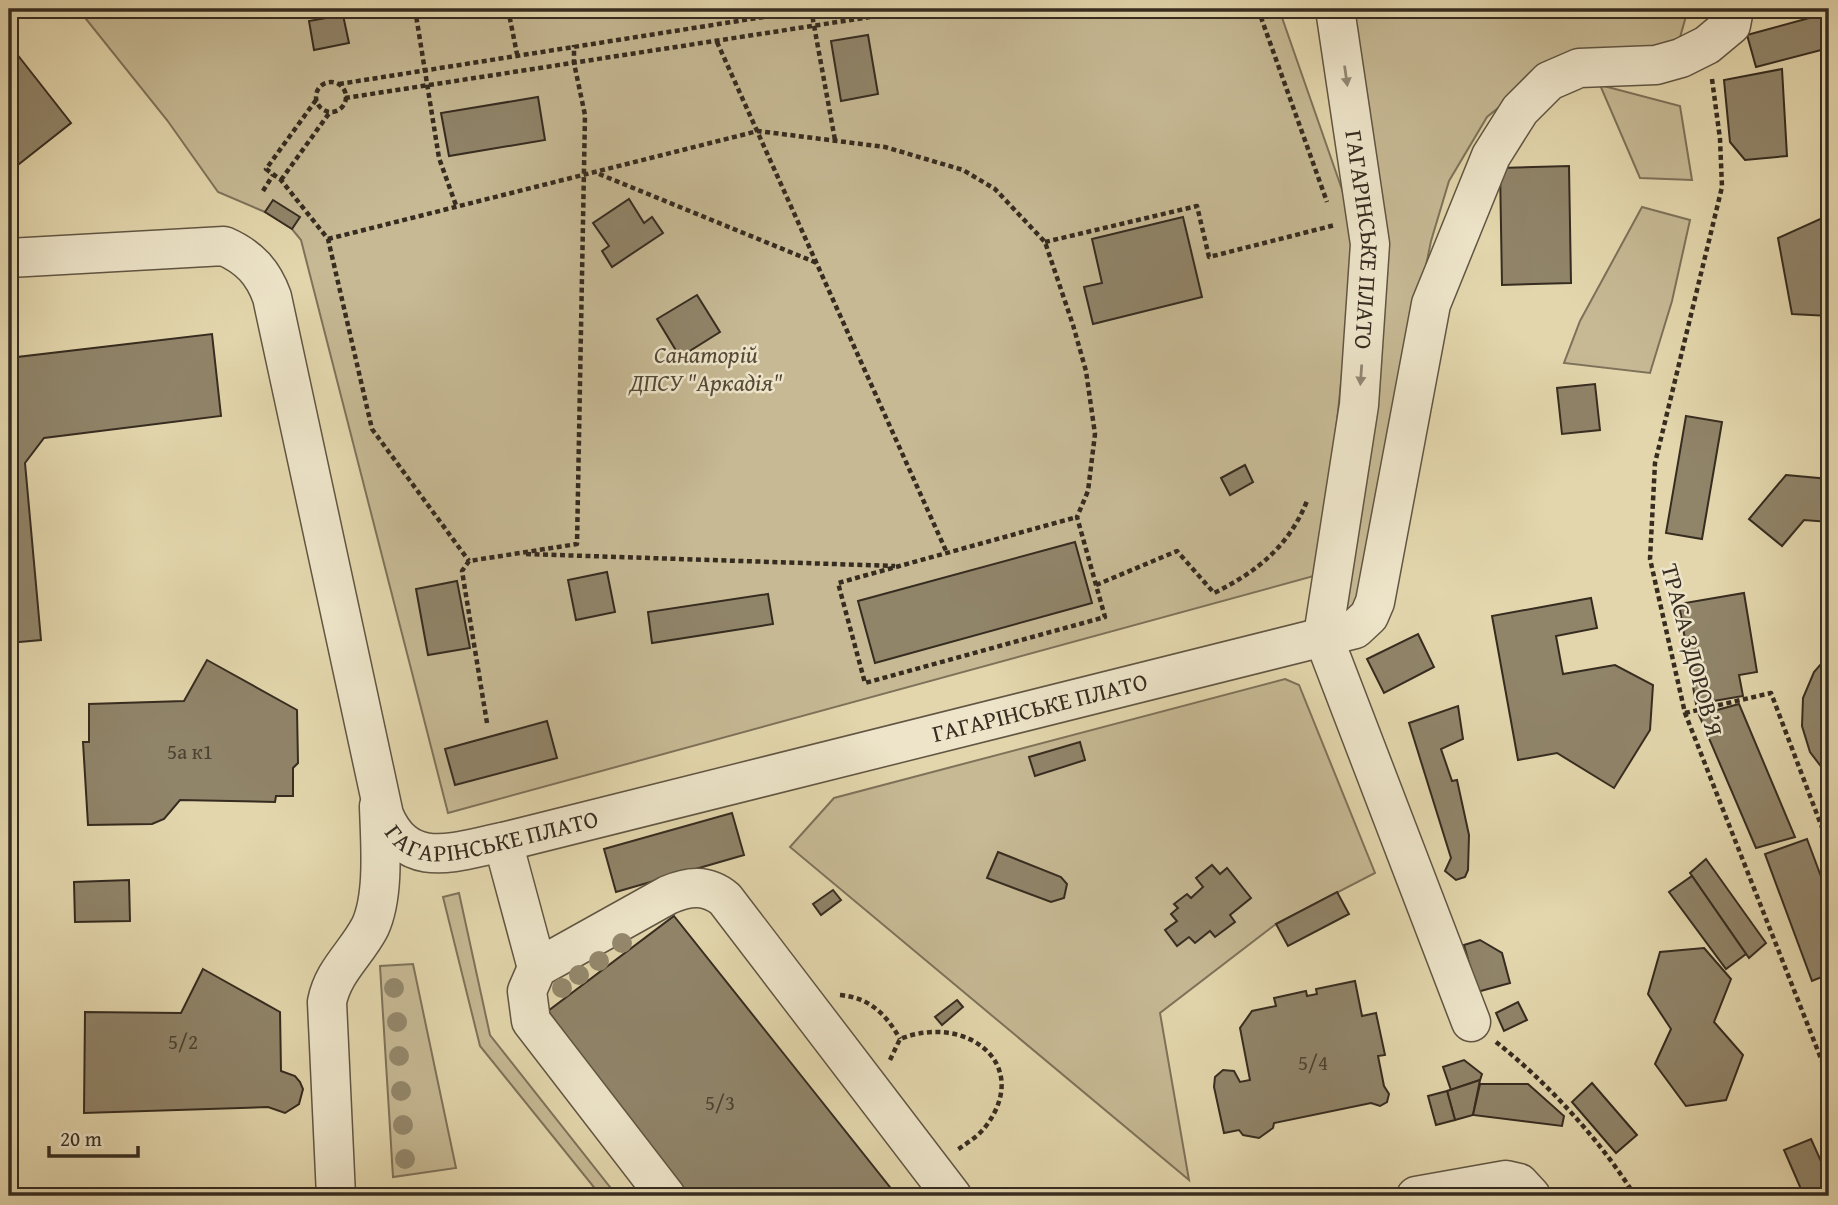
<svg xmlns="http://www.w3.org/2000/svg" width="1838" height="1205" font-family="'Gentium Book Plus',serif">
<rect width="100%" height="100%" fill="#e3d6ac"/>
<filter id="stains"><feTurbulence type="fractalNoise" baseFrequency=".00286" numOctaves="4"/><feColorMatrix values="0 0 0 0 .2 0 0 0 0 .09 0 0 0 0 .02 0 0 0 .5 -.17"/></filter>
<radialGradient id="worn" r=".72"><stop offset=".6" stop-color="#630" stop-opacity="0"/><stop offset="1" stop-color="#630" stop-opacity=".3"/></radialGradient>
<g fill="#c6b994" stroke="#7e725a" stroke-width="2">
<polygon points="78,9 1279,9 1346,201 1359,211 1321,574 448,813 301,240 292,229 265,212 218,192 167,120"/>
<polygon points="1342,9 1688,9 1677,48 1555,62 1487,117 1449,181 1431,241 1414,325 1364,606 1351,614 1335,612 1366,410"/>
<polygon points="1600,85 1680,106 1692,180 1640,178"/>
<polygon points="1642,207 1690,220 1672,301 1650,373 1564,363 1580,321"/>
<polygon points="1285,679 1299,685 1375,873 1276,924 1160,1013 1189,1180 790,847 834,798"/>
<polygon points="459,893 490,1035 617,1196 601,1196 480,1046 443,897"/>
<polygon points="413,964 456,1168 393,1177 380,966"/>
</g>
<g fill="#908469" stroke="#362c20" stroke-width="2">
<polygon points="1811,9 1829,9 1829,48 1756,67 1747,35 1813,17"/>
<polygon points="343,15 349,43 314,50 309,21"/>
<polygon points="868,35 878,94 841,101 831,41"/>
<polygon points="9,44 71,123 9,172"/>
<polygon points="1782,69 1787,156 1745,160 1730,142 1724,80"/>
<polygon points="538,97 545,140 449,156 441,113"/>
<polygon points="1569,166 1571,283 1502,285 1500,168"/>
<polygon points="629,199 644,223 652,217 663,233 612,267 602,251 609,246 593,223"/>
<polygon points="273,200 300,217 292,229 265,212"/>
<polygon points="1829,215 1829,316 1792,314 1778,238"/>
<polygon points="1183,217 1202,297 1093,324 1084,287 1102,283 1092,239"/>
<polygon points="697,295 720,332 680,357 657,319"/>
<polygon points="212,334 221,416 44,438 25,463 41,640 9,643 9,358"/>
<polygon points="1595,384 1600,430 1562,434 1557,388"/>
<polygon points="1686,416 1722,422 1702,539 1666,533"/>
<polygon points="1245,465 1253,482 1230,495 1221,478"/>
<polygon points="1786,475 1829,479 1829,522 1804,520 1782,546 1749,519"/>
<polygon points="1075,542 1092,603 875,663 858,601"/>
<polygon points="607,572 615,612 576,620 568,580"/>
<polygon points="457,581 470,648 428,655 416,589"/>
<polygon points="1744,593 1757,672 1739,675 1743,696 1696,704 1679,604"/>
<polygon points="768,594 773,624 652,643 648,612"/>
<polygon points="1591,598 1597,628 1556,636 1563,674 1615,665 1653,685 1650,730 1614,788 1557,753 1518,760 1492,616"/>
<polygon points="1418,634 1434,667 1384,693 1367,659"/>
<polygon points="1829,655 1829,777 1810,752 1802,726 1803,698 1814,672"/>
<polygon points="207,660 297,710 298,763 293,768 293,796 276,796 275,802 180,800 164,819 152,824 88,825 83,742 89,742 89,704 184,701"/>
<polygon points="1739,704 1795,837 1756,848 1699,715"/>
<polygon points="1458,706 1463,739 1441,749 1452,781 1457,780 1469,835 1468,870 1465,877 1456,880 1445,871 1451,858 1409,723"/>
<polygon points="547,721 557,758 455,785 445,749"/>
<polygon points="1080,742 1085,760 1035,776 1029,757"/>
<polygon points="732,813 744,855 616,892 604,849"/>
<polygon points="1807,839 1829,898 1829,974 1812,981 1765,854"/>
<polygon points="998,852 1061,877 1067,884 1064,898 1051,902 987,878"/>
<polygon points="1706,859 1766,943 1749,958 1690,873"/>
<polygon points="1212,865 1220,874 1227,868 1251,898 1230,915 1235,922 1215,937 1210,931 1195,943 1189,937 1177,946 1165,930 1177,921 1171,914 1178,908 1174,904 1187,894 1191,898 1203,887 1196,878"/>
<polygon points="1692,876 1746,954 1726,969 1669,892"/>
<polygon points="129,880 130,921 75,922 74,882"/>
<polygon points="833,890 841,900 821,915 813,904"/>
<polygon points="1337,892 1349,914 1288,946 1276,924"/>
<polygon points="674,916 897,1196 685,1196 548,1011"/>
<polygon points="1480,940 1502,953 1510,983 1477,992 1464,945"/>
<polygon points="1704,948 1731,979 1714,1022 1743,1055 1726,1100 1686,1106 1655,1064 1671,1029 1648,994 1660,952"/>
<polygon points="203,969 280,1012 281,1071 295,1076 300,1082 303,1089 299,1104 285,1113 268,1107 84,1113 85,1012 181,1013"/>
<polygon points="1355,981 1362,1016 1376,1013 1385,1055 1378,1056 1384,1086 1389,1094 1387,1102 1380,1106 1371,1103 1274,1123 1273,1128 1259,1138 1243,1135 1239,1130 1224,1133 1214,1087 1215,1077 1223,1070 1234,1071 1240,1082 1250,1080 1240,1028 1252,1011 1276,1006 1274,998 1306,991 1307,996 1317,994 1316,989"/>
<polygon points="957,1000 963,1007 942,1025 935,1017"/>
<polygon points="1518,1002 1527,1020 1504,1031 1496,1013"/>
<polygon points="1464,1060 1482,1074 1480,1080 1451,1090 1443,1067"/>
<polygon points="1480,1080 1473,1115 1455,1120 1447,1091"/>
<polygon points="1592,1083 1637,1135 1616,1153 1572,1102"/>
<polygon points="1480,1084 1528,1084 1564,1116 1562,1126 1473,1115"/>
<polygon points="1447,1091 1455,1120 1436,1125 1428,1096"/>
<polygon points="1811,1139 1829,1179 1829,1196 1804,1196 1784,1150"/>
</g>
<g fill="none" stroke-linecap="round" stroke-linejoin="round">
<defs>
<g id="minor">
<path id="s1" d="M 1335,9 L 1370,244 L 1359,405 L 1323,636 L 1471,1022"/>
<path id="s2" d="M 9,258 L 224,246 C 249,257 263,272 272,297 L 384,815 C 408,872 456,851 503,842 L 1355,629 L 1369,616 L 1375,602 L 1431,304 L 1491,156 L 1520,110 L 1549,81 L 1579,68 L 1656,65 L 1681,58 L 1707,45 L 1731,25 L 1734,9"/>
<polyline points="503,842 537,968"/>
<path d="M 336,1196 L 327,1002 C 333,971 356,954 370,927 C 385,895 380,841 379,806"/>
<path d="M 666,1196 L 531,1021 L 527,991 L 537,968 L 668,895 C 689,886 707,884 725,899 L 952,1196"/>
<polyline points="1416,1196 1506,1180 1519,1183 1531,1196"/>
</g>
</defs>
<use href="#minor" stroke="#615643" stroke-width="41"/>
<g stroke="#362c20" stroke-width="4.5" stroke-dasharray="5 3.5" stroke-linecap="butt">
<polyline points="415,9 439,158 457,208"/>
<polyline points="508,9 517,54"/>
<polyline points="811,9 835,140"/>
<polyline points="1258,9 1327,202"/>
<polyline points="717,42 947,553"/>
<polyline points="1712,79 1720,139 1722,187 1655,463 1650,559 1685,713 1829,1079"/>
<circle cx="331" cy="97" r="15"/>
<polyline points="339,84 814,9"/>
<polyline points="345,98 922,9"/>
<polyline points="316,100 266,169 281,180 328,239 372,429 469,561"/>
<polyline points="599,174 817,263"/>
<polyline points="281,180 330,112"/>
<polyline points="263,191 273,175"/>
<polyline points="328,239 758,131 885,147 963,170 995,189 1045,242 1073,325 1086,371 1095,434 1088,491 1077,517 1105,617 865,683 838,583 1077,517"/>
<polyline points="1045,242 1197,206 1209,257 1335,225"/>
<polyline points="526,554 895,566"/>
<path d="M 1096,585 L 1177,551 L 1214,593 C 1257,572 1289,546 1307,501"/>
<polyline points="1685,713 1771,693 1829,846"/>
<polyline points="487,723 462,571 469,561 577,544 585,115 574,63 574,45"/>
<path d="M 840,995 C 870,998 886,1014 900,1039"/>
<path d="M 1496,1042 C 1547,1082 1601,1141 1635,1196"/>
<path d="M 890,1060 L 900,1039 C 965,1013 1033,1063 986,1126 C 979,1136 967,1143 957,1150"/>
</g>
<use href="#minor" stroke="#ede4c9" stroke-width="38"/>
</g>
<g fill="#94886c">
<circle cx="622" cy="943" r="10"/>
<circle cx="599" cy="961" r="10"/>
<circle cx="579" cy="975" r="10"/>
<circle cx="394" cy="988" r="10"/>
<circle cx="562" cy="988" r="10"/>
<circle cx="397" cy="1022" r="10"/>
<circle cx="399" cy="1056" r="10"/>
<circle cx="401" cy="1091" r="10"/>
<circle cx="403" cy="1125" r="10"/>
<circle cx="405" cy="1159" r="10"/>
</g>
<defs><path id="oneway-solid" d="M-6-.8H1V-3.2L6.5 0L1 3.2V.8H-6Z" transform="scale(1.75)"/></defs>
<g fill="#928874">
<use href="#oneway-solid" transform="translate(1346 76) rotate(82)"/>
<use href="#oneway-solid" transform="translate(1361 375) rotate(94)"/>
</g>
<g text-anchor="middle" stroke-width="5" stroke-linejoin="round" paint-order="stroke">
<g font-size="21" fill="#4c4232">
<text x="190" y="759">5а к1</text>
<text x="183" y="1049">5/2</text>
<text x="1313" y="1070">5/4</text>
<text x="720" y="1110">5/3</text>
</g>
<g font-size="24" fill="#362c20" stroke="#ede4c9">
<text dy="8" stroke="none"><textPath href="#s1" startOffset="233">ГАГАРІНСЬКЕ ПЛАТО</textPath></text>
<text transform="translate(1692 650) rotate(75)" y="8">ТРАСА ЗДОРОВ’Я</text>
<text dy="8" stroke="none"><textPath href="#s2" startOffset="1508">ГАГАРІНСЬКЕ ПЛАТО</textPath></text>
<text dy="8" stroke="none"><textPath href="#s2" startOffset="942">ГАГАРІНСЬКЕ ПЛАТО</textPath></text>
</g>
<g font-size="24" font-style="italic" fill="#534837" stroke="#ede4c9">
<text x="706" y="363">Санаторій<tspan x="706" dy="28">ДПСУ "Аркадія"</tspan></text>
</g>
</g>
<rect width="1838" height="1205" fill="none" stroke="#e3d6ac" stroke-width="35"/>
<rect x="10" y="10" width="1817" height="1184" fill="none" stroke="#362c20" stroke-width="3.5"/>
<rect x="18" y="18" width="1803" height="1170" fill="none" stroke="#362c20" stroke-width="2"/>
<path d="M49 1146v10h89v-10" fill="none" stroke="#362c20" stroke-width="3.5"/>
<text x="60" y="1146" font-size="21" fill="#362c20" stroke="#ede4c9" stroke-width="5" paint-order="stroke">20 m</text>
<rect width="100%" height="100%" filter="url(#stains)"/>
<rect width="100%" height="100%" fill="url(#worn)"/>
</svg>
